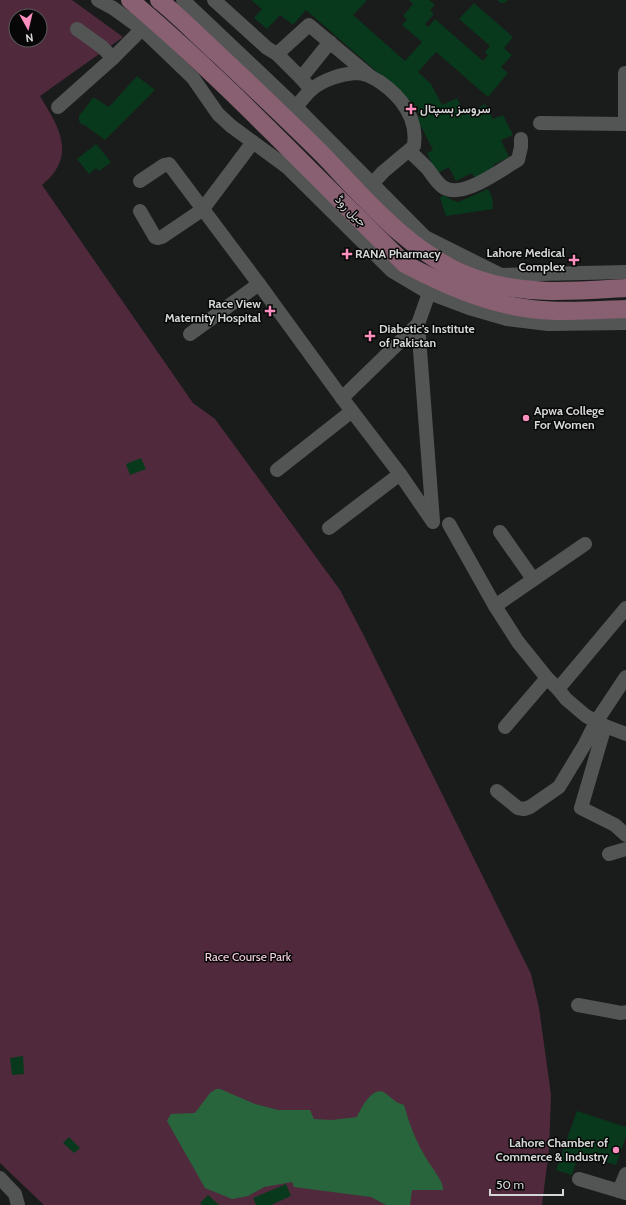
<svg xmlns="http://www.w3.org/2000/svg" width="626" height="1205" font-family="Cabin,Vazirmatn,sans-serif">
<rect width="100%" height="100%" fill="#1a1c1b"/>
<path fill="#502a3c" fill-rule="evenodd" d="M 0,0 L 72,0 L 123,37 L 40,96 C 54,120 74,147 53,174 C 50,178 45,182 42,185 L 193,403 L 215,419 L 340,590 L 364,636 L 531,974 L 539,1008 L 551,1095 L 549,1149 L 542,1205 L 44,1205 L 0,1163 ZM 16,16 L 40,16 L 40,40 L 16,40 Z"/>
<path fill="#28653c" d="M 216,1089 L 220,1089 L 255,1104 L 278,1110 L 310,1110 L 314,1119 L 332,1120 L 357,1117 C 361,1108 373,1085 385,1093 C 392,1098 396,1103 404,1105 C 411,1130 419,1149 434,1170 C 438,1177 443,1182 443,1190 L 412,1190 L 410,1205 L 386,1205 L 371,1197 L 294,1187 L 292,1182 L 264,1187 L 248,1196 L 232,1199 L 205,1188 L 167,1121 L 171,1114 L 195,1113 L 210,1093 Z"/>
<g fill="#08391c">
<polygon points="251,0 367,0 353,15 405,61 422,42 402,25 407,19 403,16 413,4 409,0 429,0 435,5 430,10 434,14 425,24 428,27 435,19 483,61 488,55 485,52 490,46 459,19 474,3 513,37 504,48 512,55 501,67 508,73 488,97 436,52 418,72 431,84 442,105 457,98 465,115 485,104 493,119 503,115 513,135 501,140 509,157 493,165 496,171 477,181 472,173 456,181 449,167 437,174 427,153 433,150 417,118 420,116 414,104 306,10 293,25 280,15 267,29 254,18 262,9"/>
<polygon points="497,0 508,0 504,3 501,3"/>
<polygon points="137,76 155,90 105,140 86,126 80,123 79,120 79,115 85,109 93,97 109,107"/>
<polygon points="96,144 111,162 99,171 96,168 89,174 77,159"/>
<polygon points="488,189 492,197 493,209 446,216 440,198 444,195 450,199 458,202"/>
<polygon points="141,458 146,469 130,475 126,464"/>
<polygon points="23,1056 24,1074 12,1075 10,1058"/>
<polygon points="577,1111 626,1127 626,1136 616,1165 579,1153 572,1175 556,1170"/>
<polygon points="69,1137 80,1148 74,1153 63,1143"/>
<polygon points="286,1184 291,1196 271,1205 256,1205 253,1198"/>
<polygon points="208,1195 219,1205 202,1205 200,1203"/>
</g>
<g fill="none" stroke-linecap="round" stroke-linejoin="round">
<g stroke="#525553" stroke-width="14">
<polyline points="98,0 113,8 142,29 193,78 218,114 231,126 287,167 392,271 429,293 469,308 507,319 548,324 626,323"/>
<polyline points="183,0 296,107 425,237 501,275 626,272"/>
<polyline points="214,0 267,48 277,54 301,78"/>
<polyline points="77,29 102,47 113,58"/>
<polyline points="277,54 309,25 370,76"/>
<polyline points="625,73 625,124 626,124"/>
<polyline points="307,85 301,78 330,42"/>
<polyline points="58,107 113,58 142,29"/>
<path d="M 296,107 C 301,101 306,94 312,89 C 323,80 341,74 355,73 C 365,73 372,77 380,82 C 402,97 418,119 414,146 L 383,172 L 373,183"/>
<polyline points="540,123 625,124"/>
<path d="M 409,151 C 415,156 421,162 427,168 C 432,174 436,182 443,187 C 462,200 500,170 518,160 L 521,147 L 521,139"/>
<polyline points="140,181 164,165 169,164 259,284 342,398 400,474 433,522"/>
<polyline points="140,211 155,237 158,238 162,237 202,210 253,142"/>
<polyline points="429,293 418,324 433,521"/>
<polyline points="190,334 259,284"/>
<polyline points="342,398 418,324"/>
<polyline points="277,470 352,411"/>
<polyline points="449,524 495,606 518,642 547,678 558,689 566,699 586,716 605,726 626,734"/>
<polyline points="329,528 400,474"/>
<polyline points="500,532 533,579"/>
<polyline points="495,606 585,544"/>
<polyline points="558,689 626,608"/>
<polyline points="605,726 581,808 615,825 626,835"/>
<polyline points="505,727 547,678"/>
<polyline points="497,791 518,808 524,809 530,807 559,787 585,744 596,722 626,677"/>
<polyline points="609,854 626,849"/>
<polyline points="578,1005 621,1013 626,1012"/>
<polyline points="0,1178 15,1194 18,1205"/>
<polyline points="579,1179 626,1193"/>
<polyline points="619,1191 626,1174"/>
</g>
<g stroke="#896072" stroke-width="18">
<path d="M 130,0 C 227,82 313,175 405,264 C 445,285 485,303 531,309 C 562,313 595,310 626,309"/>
<path d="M 159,0 C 180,17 199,37 219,55 C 254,88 289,121 323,155 C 368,202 413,257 477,279 C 526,296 575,291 626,288"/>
</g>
</g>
<g fill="#fd8ec0" stroke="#060706" stroke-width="1.5">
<path d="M409 103h4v4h4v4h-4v4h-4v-4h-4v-4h4z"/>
<path d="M345 248h4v4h4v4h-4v4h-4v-4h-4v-4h4z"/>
<path d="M572 254h4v4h4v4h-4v4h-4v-4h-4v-4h4z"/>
<path d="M268 305h4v4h4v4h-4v4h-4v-4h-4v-4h4z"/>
<path d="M368 330h4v4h4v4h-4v4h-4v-4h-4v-4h4z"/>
<circle cx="526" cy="418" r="4"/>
<circle cx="616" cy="1150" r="4"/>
</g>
<g text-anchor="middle" stroke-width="3" stroke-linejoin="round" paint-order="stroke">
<g font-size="12" font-weight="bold" fill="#d5d7d6" stroke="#060706" text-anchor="start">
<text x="420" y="113">سروسز ہسپتال</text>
<text x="565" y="257" text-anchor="end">Lahore Medical<tspan x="565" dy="14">Complex</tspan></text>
<text x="355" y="258">RANA Pharmacy</text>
<text x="261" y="308" text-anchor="end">Race View<tspan x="261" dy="14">Maternity Hospital</tspan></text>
<text x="379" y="333">Diabetic's Institute<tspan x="379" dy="14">of Pakistan</tspan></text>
<text x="534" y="415">Apwa College<tspan x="534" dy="14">For Women</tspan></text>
<text x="608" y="1147" text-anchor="end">Lahore Chamber of<tspan x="608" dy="14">Commerce &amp; Industry</tspan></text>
</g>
<g font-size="12" fill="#d5d7d6" stroke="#060706">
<text transform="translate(351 211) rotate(45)" y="4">جیل روڈ</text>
</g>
<g font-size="12" fill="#f7cfdf" stroke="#060706">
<text x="248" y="961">Race Course Park</text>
</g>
</g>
<g transform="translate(28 28) rotate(172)"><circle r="19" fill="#060706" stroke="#595a59"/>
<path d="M0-3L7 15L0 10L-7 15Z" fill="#fd8ec0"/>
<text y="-6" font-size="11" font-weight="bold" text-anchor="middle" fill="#d5d7d6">N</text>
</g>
<path d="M490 1189v6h73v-6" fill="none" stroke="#d5d7d6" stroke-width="2"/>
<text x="496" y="1189" font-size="12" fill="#d5d7d6" stroke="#060706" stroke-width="3" paint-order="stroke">50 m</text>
</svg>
